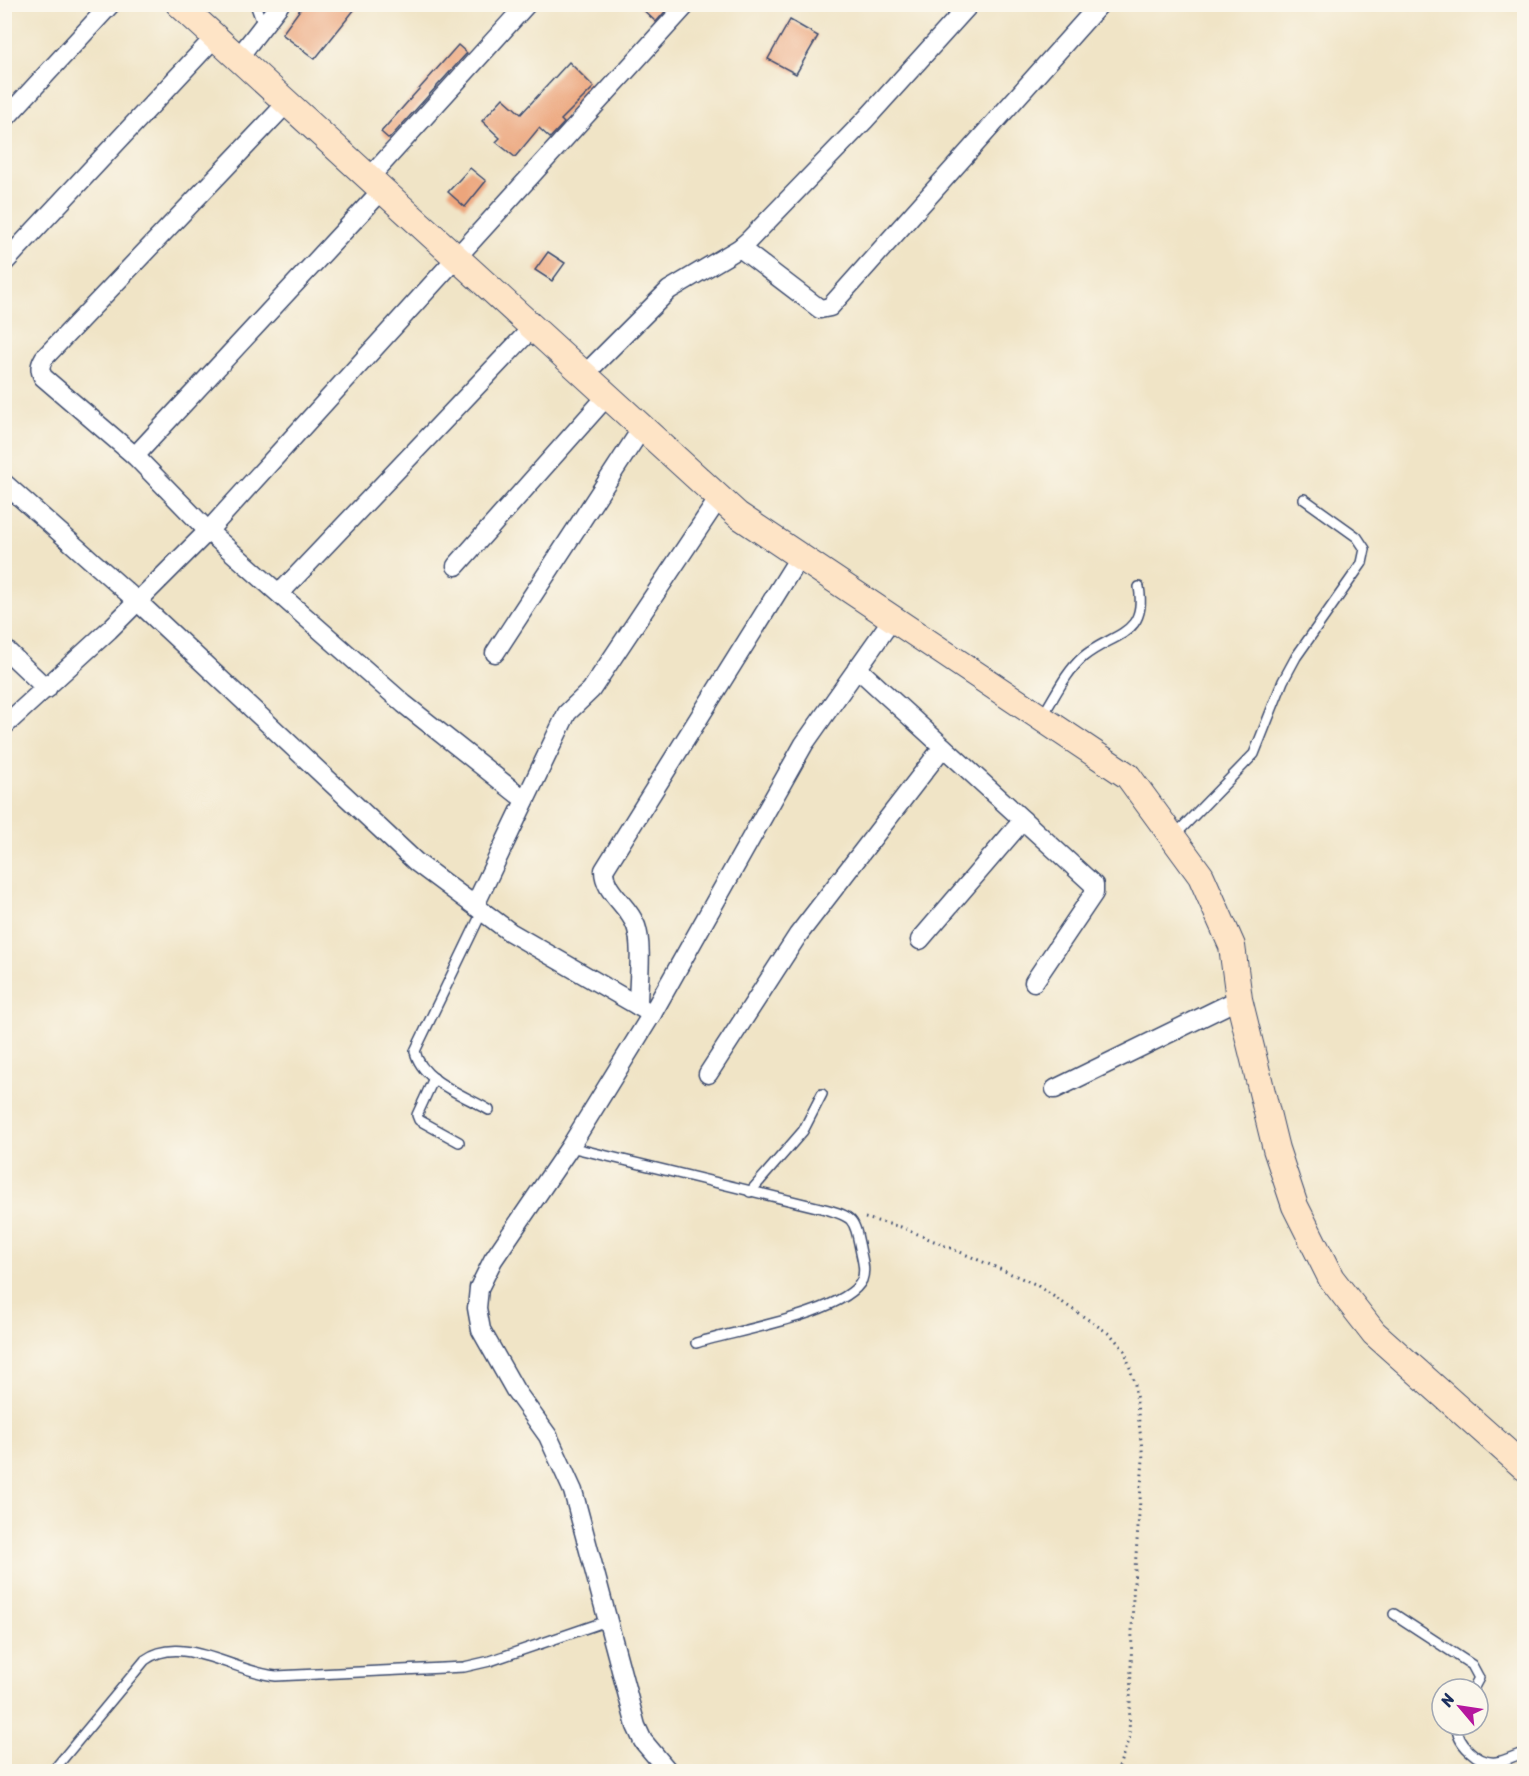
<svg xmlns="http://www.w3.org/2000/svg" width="1529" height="1776" font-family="Sriracha,sans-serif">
<rect width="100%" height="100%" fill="#fbf7ec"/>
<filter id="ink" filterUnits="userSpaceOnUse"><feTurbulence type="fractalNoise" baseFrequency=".0167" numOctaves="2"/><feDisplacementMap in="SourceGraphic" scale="12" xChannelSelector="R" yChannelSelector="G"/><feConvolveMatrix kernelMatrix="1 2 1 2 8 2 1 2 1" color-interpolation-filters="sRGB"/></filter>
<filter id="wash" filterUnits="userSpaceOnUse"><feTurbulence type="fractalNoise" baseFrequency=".008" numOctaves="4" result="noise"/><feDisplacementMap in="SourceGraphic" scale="24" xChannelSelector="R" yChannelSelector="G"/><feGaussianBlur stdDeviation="1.35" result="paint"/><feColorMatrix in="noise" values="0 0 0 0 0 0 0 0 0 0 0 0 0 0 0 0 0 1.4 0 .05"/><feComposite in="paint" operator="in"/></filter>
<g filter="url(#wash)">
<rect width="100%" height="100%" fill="#f0e4c6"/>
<g id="blocks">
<g fill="#eca57b">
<polygon points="304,4 359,4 315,59 282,34"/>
<polygon points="637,4 666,4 669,7 656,22"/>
<polygon points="790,20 818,36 796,74 768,59"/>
<polygon points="458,45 467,53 389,139 381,132"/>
<polygon points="569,62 594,87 561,120 564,123 550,138 539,128 515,157 496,142 500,138 482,121 503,98 521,114"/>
<polygon points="470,168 486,181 465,207 448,192"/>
<polygon points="548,252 565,263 552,281 535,270"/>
</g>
</g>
</g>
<g filter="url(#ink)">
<use href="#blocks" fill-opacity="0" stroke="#3b4a6e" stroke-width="1.5"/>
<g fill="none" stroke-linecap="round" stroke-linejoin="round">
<defs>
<g id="lane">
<polyline points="255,4 263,26"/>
<path d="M 1043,715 C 1055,696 1066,672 1083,657 C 1111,633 1148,637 1139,587"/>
<polyline points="1175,835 1254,754 1283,681 1296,657 1362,563 1365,549 1357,537 1304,499"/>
<path d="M 482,912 L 415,1051 C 421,1081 464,1095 489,1110"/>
<polyline points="434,1078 417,1115 419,1120 459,1142"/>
<path d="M 570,1147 L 825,1209 C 854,1217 854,1219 860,1248 C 862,1259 866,1270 862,1280 C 847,1313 730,1332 696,1343"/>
<polyline points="750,1192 803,1131 822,1094"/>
<polyline points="1394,1614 1472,1665 1479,1678 1473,1689"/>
<path d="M 1457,1725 C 1456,1743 1478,1764 1496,1762 C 1506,1761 1515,1755 1524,1753"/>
<path d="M 52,1772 L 145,1660 C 182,1633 234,1672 276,1676 L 464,1667 L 490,1661 L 607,1621"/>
</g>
<g id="street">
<polyline points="238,58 280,4"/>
<path d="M 287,103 L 44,358 C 40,365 39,369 43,377 L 135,456 L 208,531 L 404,704 L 525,800"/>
<polyline points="4,120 111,4"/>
<polyline points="369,178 527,4"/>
<polyline points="740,248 820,309 830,307 1100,4"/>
<polyline points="4,263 215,37"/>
<polyline points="584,375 669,290 740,248 749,240 865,120 970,4"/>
<polyline points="135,456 382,190"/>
<polyline points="4,483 137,601 416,862 510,932 652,1014"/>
<polyline points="456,566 607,396"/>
<polyline points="280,593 532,328"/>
<polyline points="4,648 47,689"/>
<polyline points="495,653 642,428"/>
<polyline points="857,668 1094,885 1094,893 1034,982"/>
<polyline points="4,726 109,630 208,531 687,4"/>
<polyline points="475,905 567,713 591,690 719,498"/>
<polyline points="920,940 1023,820"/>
<path d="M 638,1006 C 638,984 643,945 636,926 C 628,904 604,893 604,870 L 800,556"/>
<polyline points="708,1074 798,935 943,747"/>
<polyline points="1055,1089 1239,999"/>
<polyline points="669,1772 643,1741 636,1726 573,1491 548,1436 515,1390 481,1330 477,1308 479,1288 493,1260 570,1147 652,1014 804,744 893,618"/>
</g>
<polyline id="secondary" points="179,4 738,515 1128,776 1201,876 1232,946 1239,999 1276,1149 1295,1206 1331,1278 1374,1333 1524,1467"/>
</defs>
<use href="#lane" stroke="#3b4a6e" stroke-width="12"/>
<use href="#street" stroke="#3b4a6e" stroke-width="21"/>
<use href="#secondary" stroke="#3b4a6e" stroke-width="28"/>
<polyline stroke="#3b4a6e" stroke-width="3" stroke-dasharray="1.5 4.5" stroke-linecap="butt" points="865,1218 901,1227 1035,1284 1111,1335 1125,1351 1135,1385 1143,1459 1133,1596 1129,1738 1117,1772"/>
<use href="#lane" stroke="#fff" stroke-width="9"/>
<use href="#street" stroke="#fff" stroke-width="18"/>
<use href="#secondary" stroke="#fee4c6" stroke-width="26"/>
</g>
</g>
<rect width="1529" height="1776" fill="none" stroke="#fbf7ec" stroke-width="24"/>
<g transform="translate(1460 1707) rotate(299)"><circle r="28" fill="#fbf7ec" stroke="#a1a7b3" stroke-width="1.5"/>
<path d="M0-4.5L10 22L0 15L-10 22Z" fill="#b5179e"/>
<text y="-9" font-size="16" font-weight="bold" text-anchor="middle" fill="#1b2f5e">N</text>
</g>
</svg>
